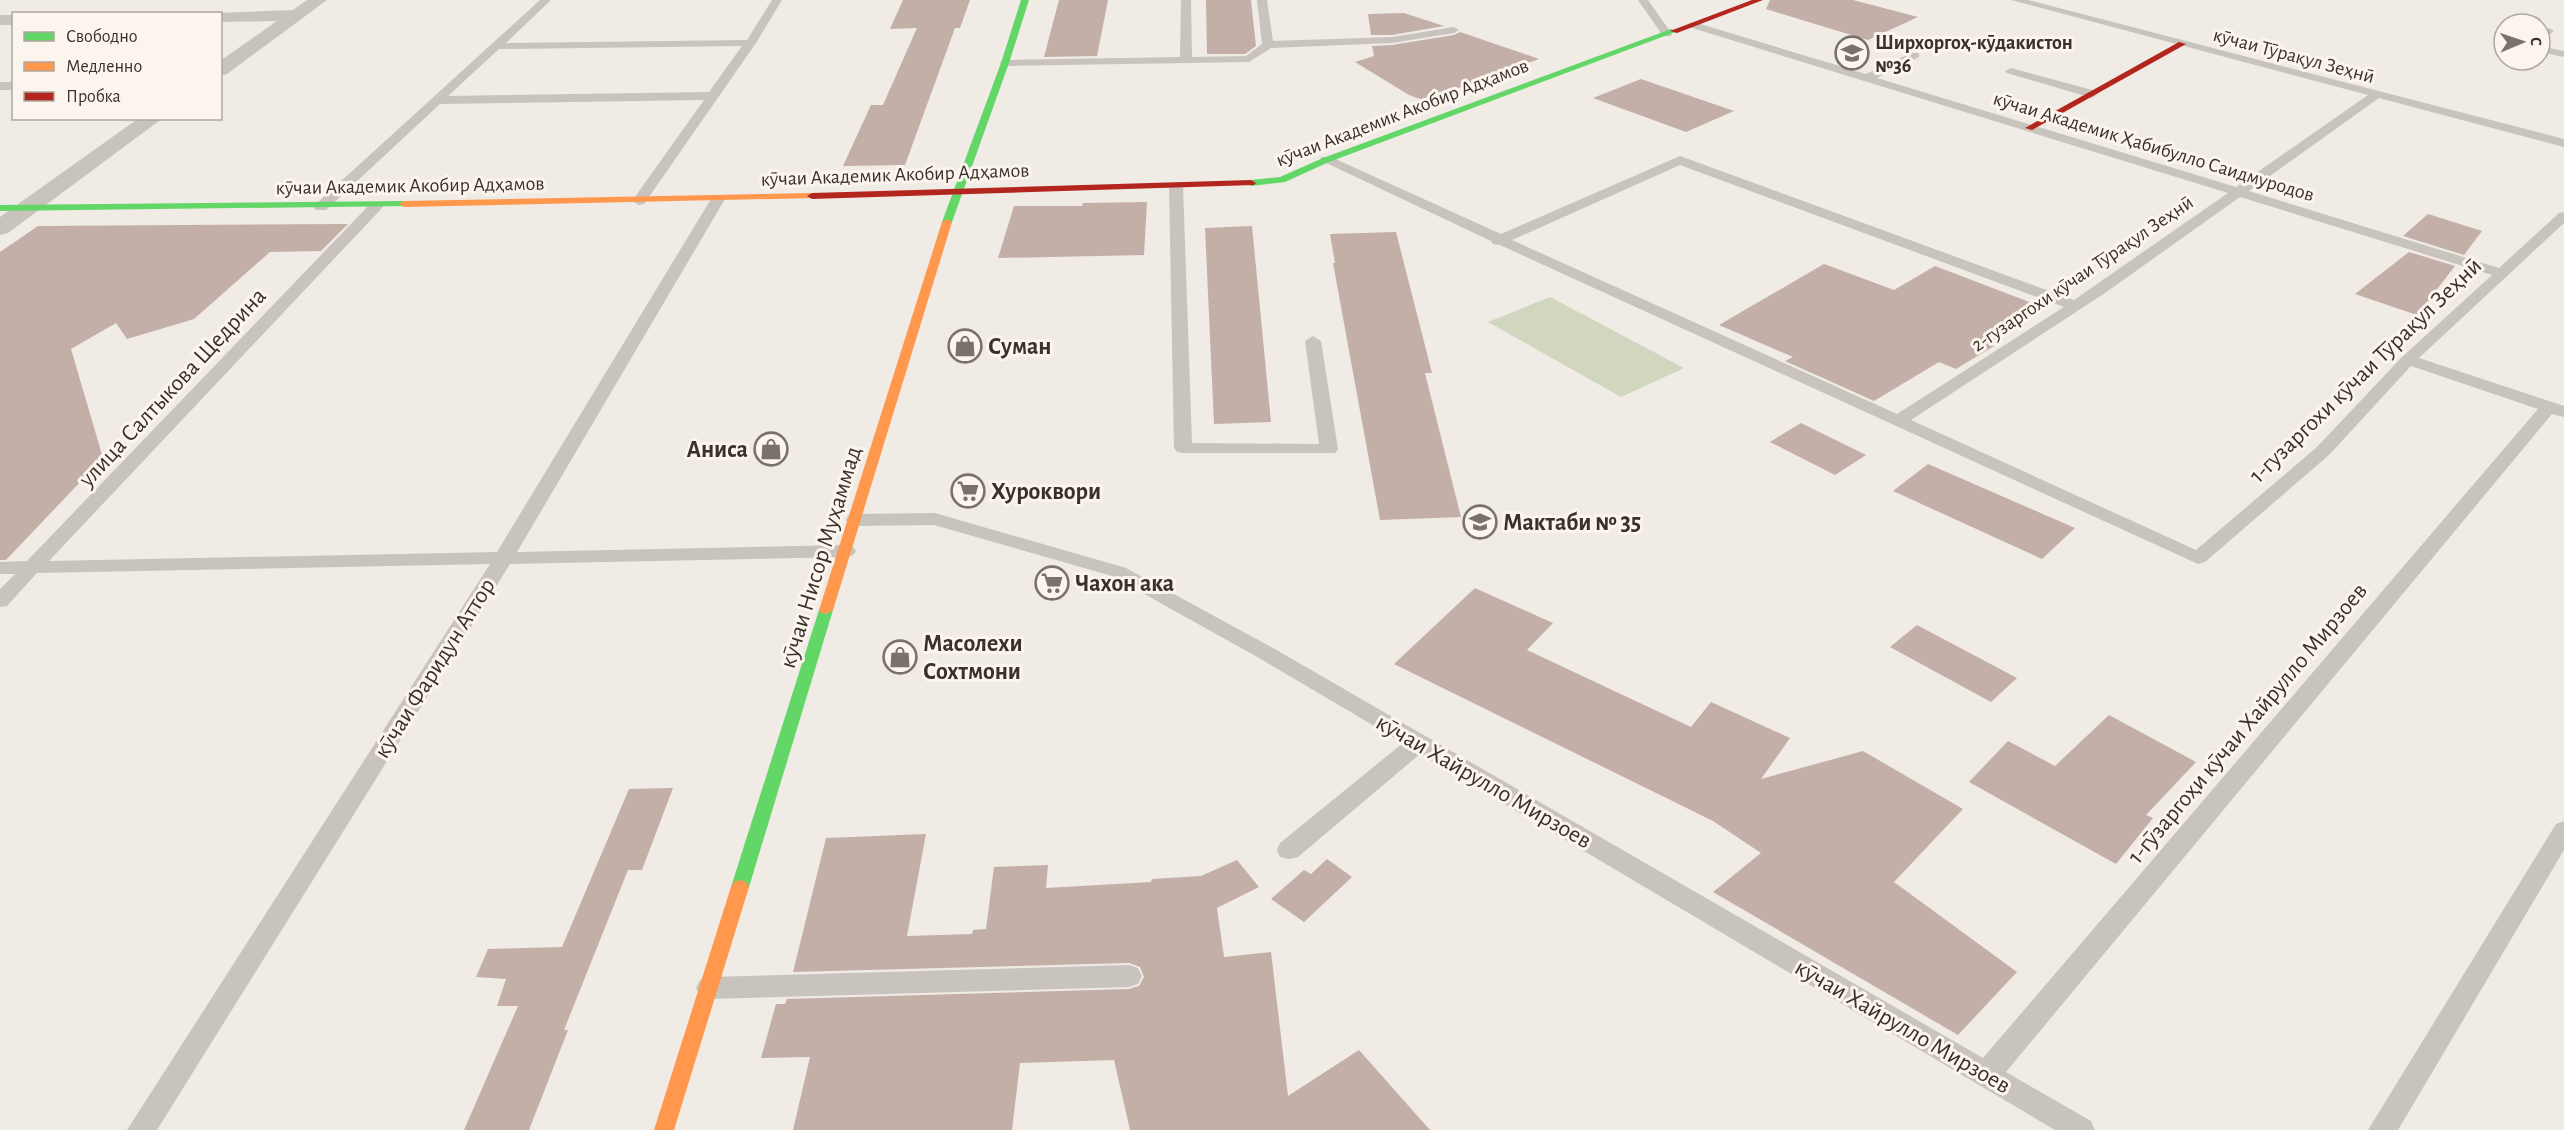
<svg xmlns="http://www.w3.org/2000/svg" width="2564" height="1130" font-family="'Alegreya Sans',sans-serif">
<rect width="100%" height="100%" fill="#f0ebe5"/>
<polygon fill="#d1d6bf" points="1550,297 1684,368 1621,397 1488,322"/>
<g fill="#c3afa7">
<polygon points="903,0 970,0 960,28 955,28 905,165 843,166 871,105 883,105 917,28 890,29"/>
<polygon points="1059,0 1108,0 1097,56 1044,57"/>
<polygon points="1206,0 1251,0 1256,46 1245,54 1207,54"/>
<polygon points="1770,0 1853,0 1918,17 1868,40 1766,9"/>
<polygon points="1404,13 1444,26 1392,35 1371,35 1368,14"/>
<polygon points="1460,32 1539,59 1488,78 1472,87 1466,85 1426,101 1409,95 1355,62 1374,56 1372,46 1392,45 1454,35"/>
<polygon points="1641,79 1734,111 1686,132 1593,98"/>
<polygon points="1147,202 1144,255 998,258 1014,206 1082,206 1083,203"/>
<polygon points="2428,214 2482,231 2464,255 2403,236"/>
<polygon points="348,224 321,251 270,252 194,319 127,339 116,323 71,349 103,458 6,560 0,560 0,252 38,226"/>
<polygon points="1252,226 1271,422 1214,424 1205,228"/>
<polygon points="1396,232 1432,373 1425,373 1461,517 1380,520 1333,263 1335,263 1330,234"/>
<polygon points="2409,252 2455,266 2417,315 2355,294"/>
<polygon points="1824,264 1894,290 1935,266 2045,308 1989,344 1994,346 1956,369 1939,362 1874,401 1785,361 1793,357 1719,325"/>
<polygon points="1801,423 1866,455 1835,475 1770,442"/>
<polygon points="1928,464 2075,528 2042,559 1893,491"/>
<polygon points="1475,588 1553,623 1527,650 1691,727 1711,702 1790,738 1761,779 1863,751 1963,809 1894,882 2017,972 1958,1035 1713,892 1761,853 1713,821 1394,664"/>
<polygon points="1917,625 2017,678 1991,702 1890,647"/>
<polygon points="2109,715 2196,762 2146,815 2153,818 2116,864 1969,782 2008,741 2055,766"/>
<polygon points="673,788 642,870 628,870 564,1030 568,1030 529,1130 464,1130 518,1006 497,1006 506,979 476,977 488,949 562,947 629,789"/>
<polygon points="926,834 907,936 972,934 973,930 986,929 994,867 1048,865 1046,888 1151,882 1152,879 1201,876 1237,860 1259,887 1217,908 1224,957 1271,952 1288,1096 1359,1050 1430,1130 1130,1130 1114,1060 1020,1063 1012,1130 793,1130 810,1057 761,1058 776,1004 785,1004 787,999 1129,989 1139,986 1144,977 1140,967 1129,963 793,972 826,838"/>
<polygon points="1327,859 1352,877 1304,922 1271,899 1304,870 1311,874"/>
</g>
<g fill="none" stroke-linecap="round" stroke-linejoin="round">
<g fill="#c9c3be" fill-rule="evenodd">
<path d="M 540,0 L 551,0 L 506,43 L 747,40 L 772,0 L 782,0 L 756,43 L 644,204 L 639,205 L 632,201 L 704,100 L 440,104 L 326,210 L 316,210 L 314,207 L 316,204 ZM 742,46 L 709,92 L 448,96 L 499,49 Z"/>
<polygon points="1181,0 1191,0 1192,57 1246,56 1262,44 1257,0 1267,0 1273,41 1392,37 1454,27 1459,30 1454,33 1392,43 1271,48 1249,62 1005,66 999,63 1005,60 1180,57"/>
<polygon points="1638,0 1648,0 1672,34 1671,36 1663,36"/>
<path d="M 2011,0 L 2028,0 L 2564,139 L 2564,147 L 2379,98 L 2249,191 L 2499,268 L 2559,213 L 2564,212 L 2564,223 L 2419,358 L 2564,406 L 2564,417 L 2552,414 L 2006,1072 L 2091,1121 L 2095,1130 L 2055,1130 L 1420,754 L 1298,857 L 1289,859 L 1280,857 L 1277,850 L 1280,843 L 1403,743 L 1259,658 L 1112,576 L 934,525 L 855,526 L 848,524 L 846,520 L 848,516 L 855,514 L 935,513 L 1126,568 L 1273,648 L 1983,1058 L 2538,409 L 2411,366 L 2329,455 L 2205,562 L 2198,564 L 1500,245 L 1493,244 L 1491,241 L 1320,160 L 1321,157 L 1331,157 L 1501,234 L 1680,156 L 2074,300 L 2228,193 L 1689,27 L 1689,23 L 1697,23 L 1866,74 L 1911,53 L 1919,53 L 1919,57 L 1877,78 L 2236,187 L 2368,95 ZM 1680,165 L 2064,307 L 1897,414 L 1512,240 ZM 2240,197 L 2492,275 L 2402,357 L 2317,447 L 2196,550 L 1911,420 L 2105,293 Z"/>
<polygon points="2536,16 2541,19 2536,24 2524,24"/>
<polygon points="2549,28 2554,31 2540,42 2540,33"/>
<polygon points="2540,46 2564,51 2564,57 2540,52"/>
<polygon points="2011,68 2096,91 2098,94 2092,98 2007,73 2005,71"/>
<rect x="0" y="82" width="14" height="8"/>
<polygon points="1176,182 1183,186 1192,443 1319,444 1305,341 1313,336 1321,341 1338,449 1335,453 1183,453 1177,452 1174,448 1169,186"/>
<polygon points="718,195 725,199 517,552 846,545 853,547 856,551 853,555 846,557 510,564 157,1130 127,1130 490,564 37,573 7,606 0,607 0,589 15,574 0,574 0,562 27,561 372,202 382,202 384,205 382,208 49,561 497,552 711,199"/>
<polygon points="2564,821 2564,850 2398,1130 2368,1130 2556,824"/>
<polygon points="1129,965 1138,968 1142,976 1138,984 1129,987 709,999 700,996 696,988 700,980 709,977"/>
</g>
<g fill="#c9c3be" fill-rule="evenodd">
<polygon points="307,0 327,0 227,74 220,76 220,61 277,21 220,22 220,14 214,13 293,10"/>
<rect x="0" y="15" width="14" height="10"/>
<polygon points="139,118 163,118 8,233 0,235 0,217"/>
</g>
<g fill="#63d668" fill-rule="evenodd">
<polygon points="1021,0 1029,0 1009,63 952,222 944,224 942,222 1001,63"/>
<polygon points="1671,29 1678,31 1329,162 1285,182 1251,186 1246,183 1251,180 1280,177 1323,158"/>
<polygon points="404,201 409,204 407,206 0,211 0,205"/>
<polygon points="826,606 833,610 749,887 746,892 740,894 734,892 731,887 819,610"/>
</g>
<g fill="#ff974d" fill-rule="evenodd">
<polygon points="812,193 817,196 815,198 404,207 399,204 404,201"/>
<polygon points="947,219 952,222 833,610 826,614 821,613 819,610 942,222"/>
<polygon points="740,880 746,882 749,887 674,1130 654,1130 731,887 734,882"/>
</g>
<g fill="#b3261e" fill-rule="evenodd">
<polygon points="1752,0 1763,0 1677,33 1670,31"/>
<polygon points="2179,42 2186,44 2032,130 2025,128"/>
<polygon points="1251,180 1256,183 1254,185 812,199 807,196 812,193"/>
</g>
</g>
<defs>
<symbol id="school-ring" viewBox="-11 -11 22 22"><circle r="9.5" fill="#fbf5ee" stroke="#7a716c" stroke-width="1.5"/><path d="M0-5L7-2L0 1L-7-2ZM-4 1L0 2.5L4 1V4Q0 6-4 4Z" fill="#7a716c"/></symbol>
<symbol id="shop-ring" viewBox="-11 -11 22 22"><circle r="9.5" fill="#fbf5ee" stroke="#7a716c" stroke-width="1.5"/><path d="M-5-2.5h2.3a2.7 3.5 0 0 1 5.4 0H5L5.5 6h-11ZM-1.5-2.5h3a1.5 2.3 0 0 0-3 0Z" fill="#7a716c"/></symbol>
<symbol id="supermarket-ring" viewBox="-11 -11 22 22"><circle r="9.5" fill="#fbf5ee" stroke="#7a716c" stroke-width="1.5"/><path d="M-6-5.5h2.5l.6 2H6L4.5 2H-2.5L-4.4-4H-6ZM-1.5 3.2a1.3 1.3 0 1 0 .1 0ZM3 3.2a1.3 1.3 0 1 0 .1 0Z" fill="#7a716c"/></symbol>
</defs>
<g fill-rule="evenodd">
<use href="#school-ring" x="1833" y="34" width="38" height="38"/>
<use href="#shop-ring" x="946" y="327" width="38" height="38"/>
<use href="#shop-ring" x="752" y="430" width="38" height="38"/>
<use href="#supermarket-ring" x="949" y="472" width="38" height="38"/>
<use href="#school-ring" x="1461" y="503" width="38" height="38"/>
<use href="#supermarket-ring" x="1033" y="564" width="38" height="38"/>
<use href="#shop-ring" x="881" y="638" width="38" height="38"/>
</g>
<g text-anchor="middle" stroke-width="6" stroke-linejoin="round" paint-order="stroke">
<g font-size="20" font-weight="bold" fill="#3b302b" stroke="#fbf5ee" text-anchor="start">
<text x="1875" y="49">Ширхоргоҳ-кӯдакистон<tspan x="1875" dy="23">№36</tspan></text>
</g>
<g font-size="20" fill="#3b302b" stroke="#fbf5ee">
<text transform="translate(2294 55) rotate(15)" y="7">кӯчаи Тӯрақул Зеҳнӣ</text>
<text transform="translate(1402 112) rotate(-21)" y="7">кӯчаи Академик Акобир Адҳамов</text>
<text transform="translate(2154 146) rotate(17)" y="7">кӯчаи Академик Ҳабибулло Саидмуродов</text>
<text transform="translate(895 174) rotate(-2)" y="7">кӯчаи Академик Акобир Адҳамов</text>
<text transform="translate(410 185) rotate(-1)" y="7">кӯчаи Академик Акобир Адҳамов</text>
<text transform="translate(2082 273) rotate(-34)" y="7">2-гузаргохи кӯчаи Тӯрақул Зеҳнӣ</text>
</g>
<g font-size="24" font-weight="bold" fill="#3b302b" stroke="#fbf5ee" text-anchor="start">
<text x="988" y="354">Суман</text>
<text x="748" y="457" text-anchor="end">Аниса</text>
<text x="991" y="499">Хуроквори</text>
<text x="1503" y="530">Мактаби № 35</text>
<text x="1075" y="591">Чахон ака</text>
<text x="923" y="651">Масолехи<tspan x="923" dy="28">Сохтмони</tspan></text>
</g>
<g font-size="24" fill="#3b302b" stroke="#fbf5ee">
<text transform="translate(2365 370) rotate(-44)" y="8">1-гузаргохи кӯчаи Тӯрақул Зеҳнӣ</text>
<text transform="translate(172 387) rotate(-47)" y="8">улица Салтыкова Щедрина</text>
<text transform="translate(820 557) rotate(-73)" y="8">кӯчаи Нисор Муҳаммад</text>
<text transform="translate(434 668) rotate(-58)" y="8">кӯчаи Фаридун Аттор</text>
<text transform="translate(2247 723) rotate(-50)" y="8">1-гӯзаргоҳи кӯчаи Хайрулло Мирзоев</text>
<text transform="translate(1484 781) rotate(30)" y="8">кӯчаи Хайрулло Мирзоев</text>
<text transform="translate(1903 1026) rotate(30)" y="8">кӯчаи Хайрулло Мирзоев</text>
</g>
</g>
<rect x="12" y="12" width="210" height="108" fill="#fbf5ee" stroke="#aea6a0" stroke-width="1.5"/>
<rect x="24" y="32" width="30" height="9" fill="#63d668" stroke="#aea6a0" stroke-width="1.5"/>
<text x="66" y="42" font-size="18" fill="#3b302b">Свободно</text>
<rect x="24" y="62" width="30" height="9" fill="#ff974d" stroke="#aea6a0" stroke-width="1.5"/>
<text x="66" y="72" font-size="18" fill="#3b302b">Медленно</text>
<rect x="24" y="92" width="30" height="9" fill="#b3261e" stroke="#aea6a0" stroke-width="1.5"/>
<text x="66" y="102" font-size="18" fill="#3b302b">Пробка</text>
<g transform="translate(2522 42) rotate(88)"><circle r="28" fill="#fbf5ee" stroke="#aea6a0" stroke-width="1.5"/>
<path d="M0-4.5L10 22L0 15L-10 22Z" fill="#7a716c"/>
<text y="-9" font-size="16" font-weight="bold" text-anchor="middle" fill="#3b302b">С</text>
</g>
</svg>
